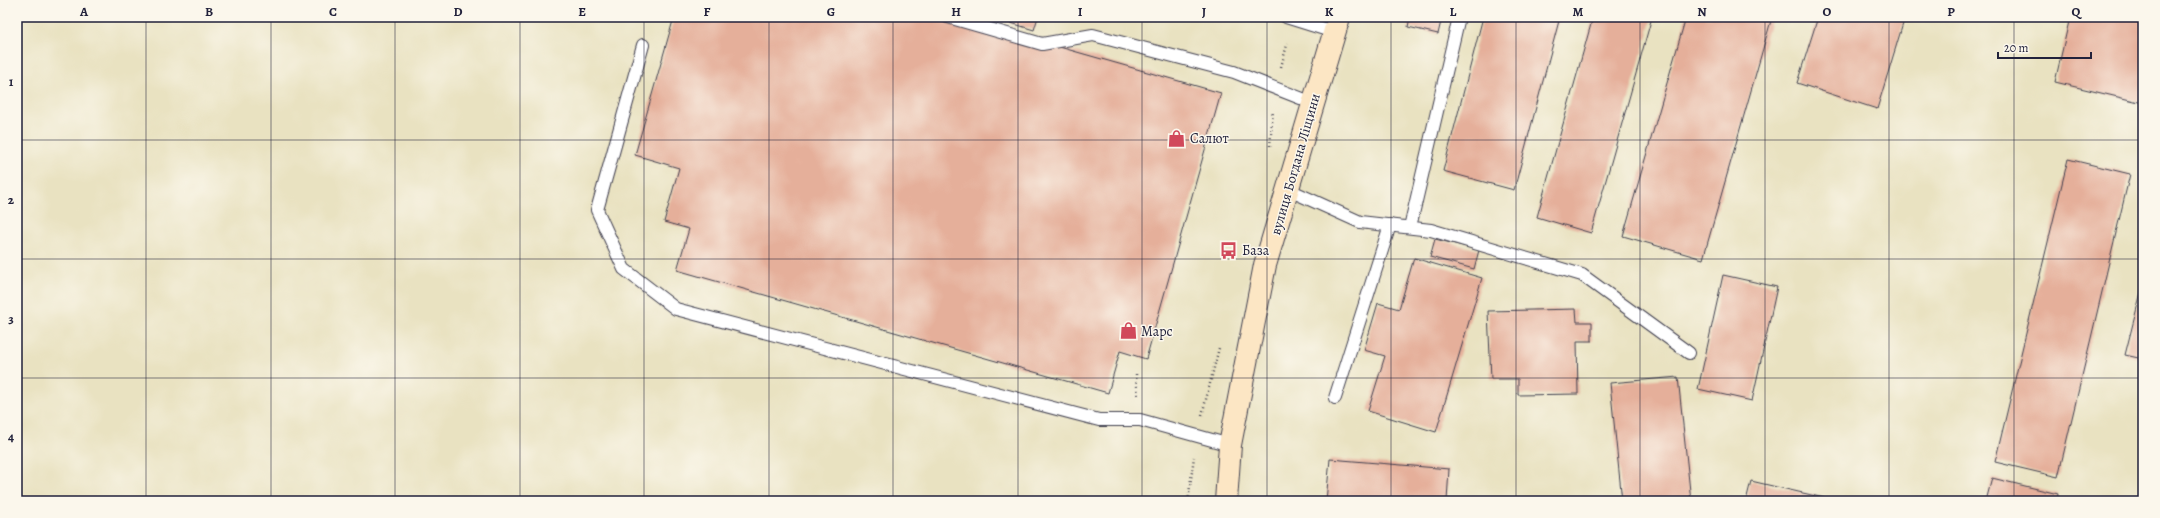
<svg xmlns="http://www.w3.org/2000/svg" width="2160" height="518" font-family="Alegreya,serif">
<rect width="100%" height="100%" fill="#fbf7ec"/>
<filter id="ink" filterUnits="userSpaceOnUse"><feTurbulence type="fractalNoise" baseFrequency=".025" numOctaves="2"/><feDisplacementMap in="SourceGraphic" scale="8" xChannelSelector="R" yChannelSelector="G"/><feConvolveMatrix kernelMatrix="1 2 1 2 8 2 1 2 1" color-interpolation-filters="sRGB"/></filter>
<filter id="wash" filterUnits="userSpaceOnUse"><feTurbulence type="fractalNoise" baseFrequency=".012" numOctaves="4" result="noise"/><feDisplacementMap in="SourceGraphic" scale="16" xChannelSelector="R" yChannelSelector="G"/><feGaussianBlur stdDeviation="0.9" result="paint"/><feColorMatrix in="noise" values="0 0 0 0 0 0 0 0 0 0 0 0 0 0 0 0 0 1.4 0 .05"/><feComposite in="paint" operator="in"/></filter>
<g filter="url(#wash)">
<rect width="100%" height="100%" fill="#e9e2c1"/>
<g id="blocks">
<g fill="#e5af9a">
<polygon points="674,17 954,17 1221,93 1146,359 1120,351 1108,393 677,270 689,229 664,222 679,168 635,155"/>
<polygon points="991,17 1038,17 1034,30"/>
<polygon points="1410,17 1442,17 1438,34 1408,27"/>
<polygon points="1483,17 1560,17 1514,190 1443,171"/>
<polygon points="1593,17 1652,17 1591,233 1537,217"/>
<polygon points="1686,17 1772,17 1703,259 1623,236"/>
<polygon points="1818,17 1905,17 1877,109 1797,83"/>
<polygon points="2070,17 2143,17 2143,103 2055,82"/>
<polygon points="2068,159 2130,174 2058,477 1995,462"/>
<polygon points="1435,239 1479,250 1474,269 1430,257"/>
<polygon points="1414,258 1482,278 1436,432 1368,411 1385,356 1364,350 1378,303 1399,309"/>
<polygon points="1723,275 1777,287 1752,401 1698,389"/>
<polygon points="2142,288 2143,288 2143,359 2125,355"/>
<polygon points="1576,309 1577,322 1592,322 1592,341 1577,341 1578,394 1518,395 1518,379 1491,379 1488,311"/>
<polygon points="1678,377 1691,501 1622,501 1610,383"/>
<polygon points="1330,459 1449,469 1447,501 1326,501"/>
<polygon points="1992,478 2058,494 2057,501 1986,501"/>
<polygon points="1751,481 1833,500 1833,501 1746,501"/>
</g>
</g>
</g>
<g filter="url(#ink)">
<use href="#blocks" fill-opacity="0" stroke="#403f4f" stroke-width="1"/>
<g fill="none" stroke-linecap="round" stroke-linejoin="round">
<defs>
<g id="lane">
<polyline points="948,17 1042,44 1093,35 1234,72 1313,103"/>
<polyline points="1286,17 1334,32"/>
<polyline points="643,45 597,210 624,269 676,309 1099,420 1140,420 1230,445"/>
<polyline points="1287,189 1360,222 1431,230 1582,275 1689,353"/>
<polyline points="1410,227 1459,17"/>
<polyline points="1335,398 1390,225"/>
</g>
<polyline id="secondary" points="1226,501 1230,445 1265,265 1339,17"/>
</defs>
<use href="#lane" stroke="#403f4f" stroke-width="14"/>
<use href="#secondary" stroke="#403f4f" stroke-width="24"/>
<g stroke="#403f4f" stroke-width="2.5" stroke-dasharray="1 3" stroke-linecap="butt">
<polyline points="1281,67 1288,41"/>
<polyline points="1270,146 1273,111"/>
<polyline points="1136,374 1138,397"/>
<polyline points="1202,415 1219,348"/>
<polyline points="1188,501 1194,457"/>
</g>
<use href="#lane" stroke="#fff" stroke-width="12"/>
<use href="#secondary" stroke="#fce6c4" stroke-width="22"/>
</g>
</g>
<path fill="none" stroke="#22223b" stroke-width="1" stroke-opacity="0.55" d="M 146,17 L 146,501M 271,17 L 271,501M 395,17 L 395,501M 520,17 L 520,501M 644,17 L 644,501M 769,17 L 769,501M 893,17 L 893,501M 1018,17 L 1018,501M 1142,17 L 1142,501M 1267,17 L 1267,501M 1391,17 L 1391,501M 1516,17 L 1516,501M 1640,17 L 1640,501M 1765,17 L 1765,501M 1889,17 L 1889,501M 2014,17 L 2014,501M 17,140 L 2143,140M 17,259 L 2143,259M 17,378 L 2143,378"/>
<defs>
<symbol id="shop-bare" viewBox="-9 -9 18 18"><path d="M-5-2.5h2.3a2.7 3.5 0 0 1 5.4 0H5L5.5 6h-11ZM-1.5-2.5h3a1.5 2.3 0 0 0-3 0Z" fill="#d1495b" stroke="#fbf7ec" stroke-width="2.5" paint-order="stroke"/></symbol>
<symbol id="bus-bare" viewBox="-9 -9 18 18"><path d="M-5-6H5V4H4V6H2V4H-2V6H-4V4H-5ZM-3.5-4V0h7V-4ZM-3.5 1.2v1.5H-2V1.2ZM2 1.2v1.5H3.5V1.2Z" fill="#d1495b" stroke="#fbf7ec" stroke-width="2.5" paint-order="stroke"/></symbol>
</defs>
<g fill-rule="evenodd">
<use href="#shop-bare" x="1164" y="126" width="25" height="25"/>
<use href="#bus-bare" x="1216" y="238" width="25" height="25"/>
<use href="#shop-bare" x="1116" y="318" width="25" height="25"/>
</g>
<g text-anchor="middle" stroke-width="3" stroke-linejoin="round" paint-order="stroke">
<g font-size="14" fill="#22223b" stroke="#fbf7ec" text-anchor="start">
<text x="1190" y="143">Салют</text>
<text x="1242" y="255">База</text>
<text x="1141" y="336">Марс</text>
</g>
<g font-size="14" fill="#22223b" stroke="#fbf7ec">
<text transform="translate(1295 164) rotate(-74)" y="5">вулиця Богдана Ліщини</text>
</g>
</g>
<rect width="2160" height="518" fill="none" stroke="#fbf7ec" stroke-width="44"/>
<path d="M1998 52v6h93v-6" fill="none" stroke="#22223b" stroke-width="2"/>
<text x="2004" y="52" font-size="12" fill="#22223b" stroke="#fbf7ec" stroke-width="3" paint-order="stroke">20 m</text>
<rect x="22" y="22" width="2116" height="474" fill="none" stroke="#22223b" stroke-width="1.5"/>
<g font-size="13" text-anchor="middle" font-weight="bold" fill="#22223b">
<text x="84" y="16">A</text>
<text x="209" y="16">B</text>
<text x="333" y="16">C</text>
<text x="458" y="16">D</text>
<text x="582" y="16">E</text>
<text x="707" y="16">F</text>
<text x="831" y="16">G</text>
<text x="956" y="16">H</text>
<text x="1080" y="16">I</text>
<text x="1204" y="16">J</text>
<text x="1329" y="16">K</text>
<text x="1453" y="16">L</text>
<text x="1578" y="16">M</text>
<text x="1702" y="16">N</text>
<text x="1827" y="16">O</text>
<text x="1951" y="16">P</text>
<text x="2076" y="16">Q</text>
<text x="11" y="86">1</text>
<text x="11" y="204">2</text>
<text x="11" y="323">3</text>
<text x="11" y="441">4</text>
</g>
</svg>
